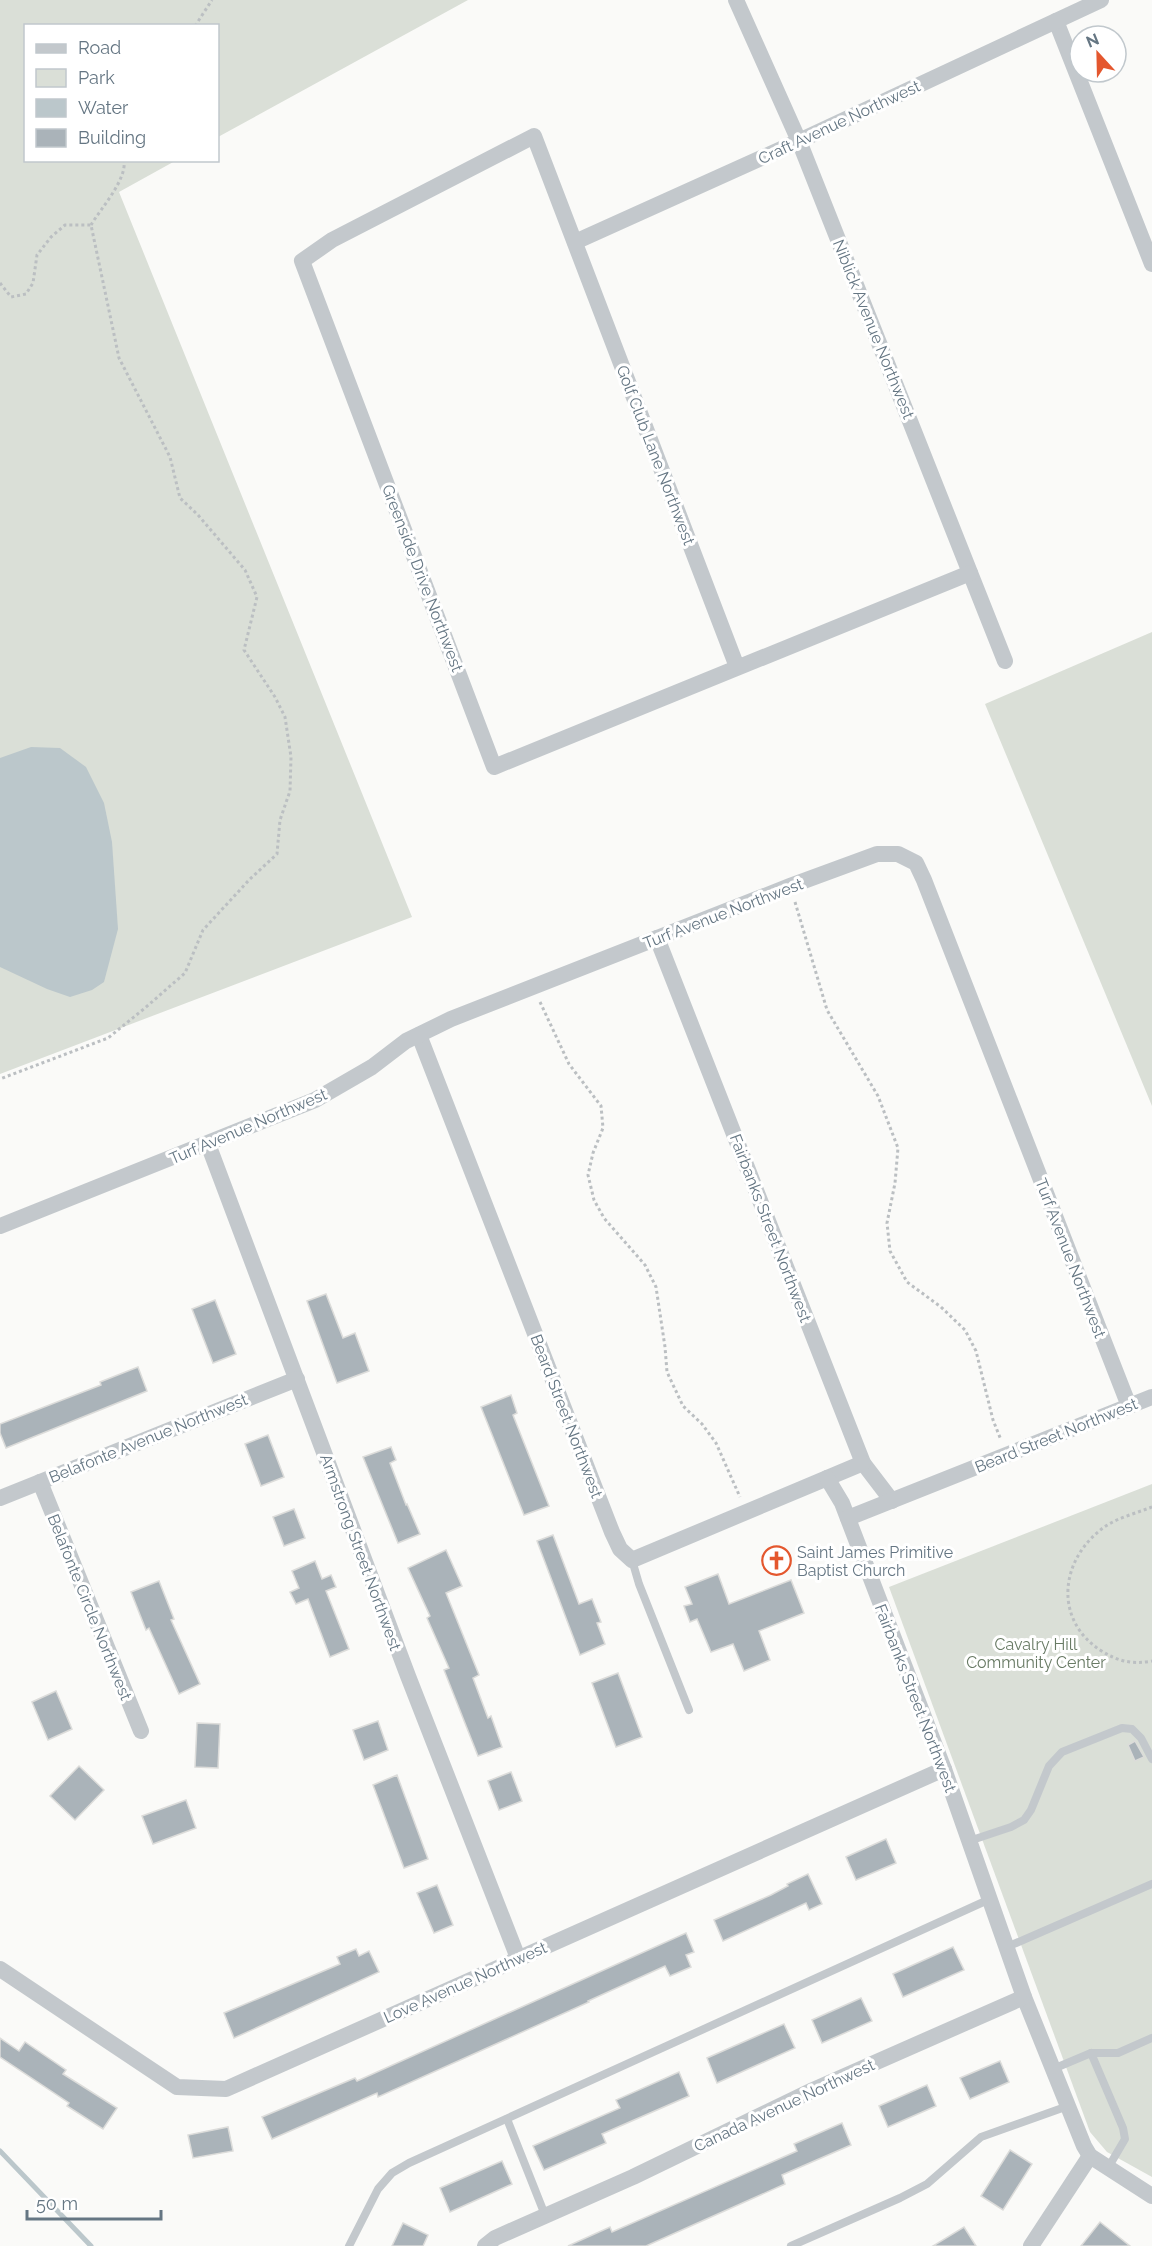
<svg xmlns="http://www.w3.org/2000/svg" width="1152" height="2246" font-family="Raleway,sans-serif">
<rect width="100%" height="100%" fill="#fafaf8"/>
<g fill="#dadfd7">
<polygon points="0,0 468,0 218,137 218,26 26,26 26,160 175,161 119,192 412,917 0,1074"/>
<polygon points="1152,632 1152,1106 985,704"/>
<polygon points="1152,1484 1152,2177 1107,2152 1090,2132 889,1587"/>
</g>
<polygon fill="#bbc7cb" points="31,747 60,748 86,767 104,803 112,842 118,929 104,982 92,990 70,997 47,989 0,967 0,758"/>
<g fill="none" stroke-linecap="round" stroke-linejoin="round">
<polyline stroke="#bbc7cb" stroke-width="5" points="0,2151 91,2246"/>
</g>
<g fill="#aab3b9" stroke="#dcdcda" stroke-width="1.5">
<polygon points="326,1294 343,1338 355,1333 369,1371 337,1383 307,1301"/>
<polygon points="215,1300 236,1354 213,1363 192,1309"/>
<polygon points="138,1367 147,1391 6,1448 0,1433 0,1424 101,1385 100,1382"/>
<polygon points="511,1395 517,1413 513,1415 549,1506 524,1515 481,1407"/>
<polygon points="268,1435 284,1477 261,1486 245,1444"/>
<polygon points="391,1447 396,1460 390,1463 406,1505 407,1504 420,1534 398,1543 363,1457"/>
<polygon points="294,1509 305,1538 284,1546 273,1517"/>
<polygon points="553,1535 579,1604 592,1599 601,1622 597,1623 605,1644 580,1655 537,1541"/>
<polygon points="446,1550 462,1586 446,1593 479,1675 473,1678 488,1718 491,1716 502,1747 478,1756 444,1670 449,1668 427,1618 430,1616 408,1568"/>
<polygon points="315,1561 322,1579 331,1575 336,1587 326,1591 349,1649 330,1657 308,1599 296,1604 290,1592 299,1588 292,1571"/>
<polygon points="718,1574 729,1604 791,1580 804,1613 759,1631 770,1660 744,1671 733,1644 711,1652 697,1619 690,1622 684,1606 692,1604 685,1587"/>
<polygon points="159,1581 174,1619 171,1620 200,1684 179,1694 149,1628 146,1630 131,1592"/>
<polygon points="618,1673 642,1737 616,1747 592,1683"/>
<polygon points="56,1691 72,1729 48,1740 32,1702"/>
<polygon points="378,1721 388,1750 364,1760 353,1730"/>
<polygon points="197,1723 220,1724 218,1768 195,1767"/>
<polygon points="1135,1741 1144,1757 1135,1761 1128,1745"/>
<polygon points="79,1766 104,1790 75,1820 50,1796"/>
<polygon points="511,1772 522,1801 499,1810 488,1781"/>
<polygon points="397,1775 428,1859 404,1868 373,1785"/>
<polygon points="186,1800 196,1828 153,1844 142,1816"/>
<polygon points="886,1839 896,1863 856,1880 846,1857"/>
<polygon points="808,1874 822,1904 809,1910 806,1903 723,1941 714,1920 771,1895 788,1886 787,1884"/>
<polygon points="437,1885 453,1925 434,1933 417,1893"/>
<polygon points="686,1933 694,1952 686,1955 691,1967 670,1976 665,1966 588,2001 589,2002 378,2097 377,2093 272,2139 262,2117 355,2078 357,2081"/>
<polygon points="953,1947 964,1970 903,1997 893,1974"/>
<polygon points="356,1949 359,1956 369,1951 379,1972 234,2038 224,2013 340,1964 337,1957"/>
<polygon points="861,1998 872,2021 822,2043 812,2020"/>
<polygon points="784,2024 795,2048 717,2083 707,2058"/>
<polygon points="0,2038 19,2051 25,2042 66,2070 63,2074 117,2108 103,2129 67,2106 69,2103 0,2057"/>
<polygon points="1000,2061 1009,2082 970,2099 960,2078"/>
<polygon points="679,2072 689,2096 602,2134 606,2143 544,2170 533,2146 620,2108 616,2100"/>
<polygon points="927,2085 936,2106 888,2127 879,2106"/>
<polygon points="842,2123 851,2145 782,2175 785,2184 711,2217 646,2246 568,2246 610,2227 612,2232 797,2151 794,2144"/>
<polygon points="228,2127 233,2151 193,2158 188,2135"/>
<polygon points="1010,2150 1032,2164 1003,2210 981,2196"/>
<polygon points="502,2161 512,2184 450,2212 440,2188"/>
<polygon points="1100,2222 1130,2246 1081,2246"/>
<polygon points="403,2223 428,2235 423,2246 392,2246"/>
<polygon points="964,2227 976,2246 933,2246"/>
</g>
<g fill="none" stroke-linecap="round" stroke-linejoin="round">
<g stroke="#bbbfc2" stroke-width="3" stroke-dasharray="3 3" stroke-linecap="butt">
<polyline points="195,26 212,0"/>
<path d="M 91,225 C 101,208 127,180 124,160"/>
<polyline points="0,283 11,297 26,294 33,283 37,255 51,237 65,225 91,225 119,358 170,457 180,498 198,515 245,570 257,597 244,650 275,697 285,717 291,757 290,791 280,820 277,854 250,879 203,930 185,973 145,1008 108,1038 0,1079"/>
<polyline points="795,902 827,1010 878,1096 898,1148 895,1183 887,1223 890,1251 907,1282 941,1307 965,1330 976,1351 993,1420 1001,1440"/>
<polyline points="540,1002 569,1064 601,1106 603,1128 593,1153 588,1175 594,1200 604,1218 645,1265 656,1287 665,1347 667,1372 683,1406 702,1424 716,1443 740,1497"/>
<path d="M 1152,1507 C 1134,1514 1112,1519 1098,1532 C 1059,1565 1056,1621 1100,1650 C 1117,1661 1132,1665 1152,1661"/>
</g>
<g stroke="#c3c8cc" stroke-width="8">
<polyline points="632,1560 639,1584 689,1710"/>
<polyline points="969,1841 1011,1827 1024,1820 1031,1810 1049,1766 1062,1752 1122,1728 1132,1729 1141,1738 1152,1759"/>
<polyline points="1007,1947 1152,1884"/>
<polyline points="1091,2053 1123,2128 1125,2139 1108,2168"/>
<polyline points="1053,2069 1091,2053 1118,2053 1152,2038"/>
<polyline points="507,2119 545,2215"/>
<polyline points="349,2246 378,2189 392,2173 409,2163 990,1899"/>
<polyline points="791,2246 900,2198 927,2184 981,2137 1068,2106"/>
</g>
<g stroke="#c3c8cc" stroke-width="16">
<polyline points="736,0 799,141 1005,661"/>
<polyline points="1056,21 1152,264"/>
<polyline points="575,242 799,141 1101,0"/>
<polyline points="737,667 534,136 332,240 302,261 494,767 970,573"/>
<polyline points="657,938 863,1463 892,1501"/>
<polyline points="419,1035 612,1532 620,1549 632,1560 863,1463"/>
<polyline points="208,1144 408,1676 518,1958"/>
<polyline points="0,1226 315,1100 372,1067 406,1041 451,1019 790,886 877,854 898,854 916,863 924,880 1129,1406"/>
<polyline points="827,1478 842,1503 944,1769 1024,1997 1084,2146 1090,2156 1152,2196"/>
<polyline points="40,1482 141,1731"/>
<polyline points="0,1498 297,1379"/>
<polyline points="848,1518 1152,1397"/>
<polyline points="0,1969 177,2087 226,2089 944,1769"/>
<polyline points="485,2246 495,2238 633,2177 813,2090 1024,1997"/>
<polyline points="1031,2246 1090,2156"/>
</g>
</g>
<defs>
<symbol id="church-ring" viewBox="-11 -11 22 22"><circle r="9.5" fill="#fff" stroke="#e4572e" stroke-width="1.5"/><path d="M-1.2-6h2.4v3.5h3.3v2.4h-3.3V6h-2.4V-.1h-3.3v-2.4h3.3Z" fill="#e4572e"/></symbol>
</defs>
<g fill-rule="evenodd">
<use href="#church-ring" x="760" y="1544" width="33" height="33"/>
</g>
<g text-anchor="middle" stroke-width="6" stroke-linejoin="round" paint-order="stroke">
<g font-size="16" fill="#657683" stroke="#fff">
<text transform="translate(839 122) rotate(-25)" y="6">Craft Avenue Northwest</text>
<text transform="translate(874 329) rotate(68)" y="6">Niblick Avenue Northwest</text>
<text transform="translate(656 455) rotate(69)" y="6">Golf Club Lane Northwest</text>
<text transform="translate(423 578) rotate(69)" y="6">Greenside Drive Northwest</text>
<text transform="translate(723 913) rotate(-21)" y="6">Turf Avenue Northwest</text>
<text transform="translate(248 1126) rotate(-23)" y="6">Turf Avenue Northwest</text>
<text transform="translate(771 1228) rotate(69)" y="6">Fairbanks Street Northwest</text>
<text transform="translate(1071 1258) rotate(69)" y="6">Turf Avenue Northwest</text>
<text transform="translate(567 1416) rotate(69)" y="6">Beard Street Northwest</text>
<text transform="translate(1056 1435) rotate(-22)" y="6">Beard Street Northwest</text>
<text transform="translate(148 1438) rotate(-22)" y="6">Belafonte Avenue Northwest</text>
<text transform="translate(361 1552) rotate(70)" y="6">Armstrong Street Northwest</text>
<text transform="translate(90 1607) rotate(68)" y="6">Belafonte Circle Northwest</text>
<text transform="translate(916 1698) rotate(69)" y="6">Fairbanks Street Northwest</text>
<text transform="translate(465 1982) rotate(-24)" y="6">Love Avenue Northwest</text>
<text transform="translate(784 2105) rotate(-25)" y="6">Canada Avenue Northwest</text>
</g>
<g font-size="16" fill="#657683" stroke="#fff" text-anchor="start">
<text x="797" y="1558">Saint James Primitive<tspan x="797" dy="18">Baptist Church</tspan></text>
</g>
<g font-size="16" fill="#687a64" stroke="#fff">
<text x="1036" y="1650">Cavalry Hill<tspan x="1036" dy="18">Community Center</tspan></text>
</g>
</g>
<rect x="24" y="24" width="195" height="138" fill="#ffffff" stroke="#c1c8cd" stroke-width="1.5"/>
<rect x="36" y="44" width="30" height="9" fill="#c3c8cc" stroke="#c1c8cd" stroke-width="1.5"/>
<text x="78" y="54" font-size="18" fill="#657683">Road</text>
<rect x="36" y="69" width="30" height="18" fill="#dadfd7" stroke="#c1c8cd" stroke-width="1.5"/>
<text x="78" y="84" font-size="18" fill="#657683">Park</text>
<rect x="36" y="99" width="30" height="18" fill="#bbc7cb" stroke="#c1c8cd" stroke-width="1.5"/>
<text x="78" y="114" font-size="18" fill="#657683">Water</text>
<rect x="36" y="129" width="30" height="18" fill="#aab3b9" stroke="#c1c8cd" stroke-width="1.5"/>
<text x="78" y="144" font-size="18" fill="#657683">Building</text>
<g transform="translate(1098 54) rotate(338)"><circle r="28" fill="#ffffff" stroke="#c1c8cd" stroke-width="1.5"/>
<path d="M0-4.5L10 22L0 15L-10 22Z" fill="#e4572e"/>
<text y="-9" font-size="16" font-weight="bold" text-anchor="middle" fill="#657683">N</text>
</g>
<path d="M27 2210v9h134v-9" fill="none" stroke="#657683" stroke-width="3"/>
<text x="36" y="2210" font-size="18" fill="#657683" stroke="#ffffff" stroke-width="4.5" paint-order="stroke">50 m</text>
</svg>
